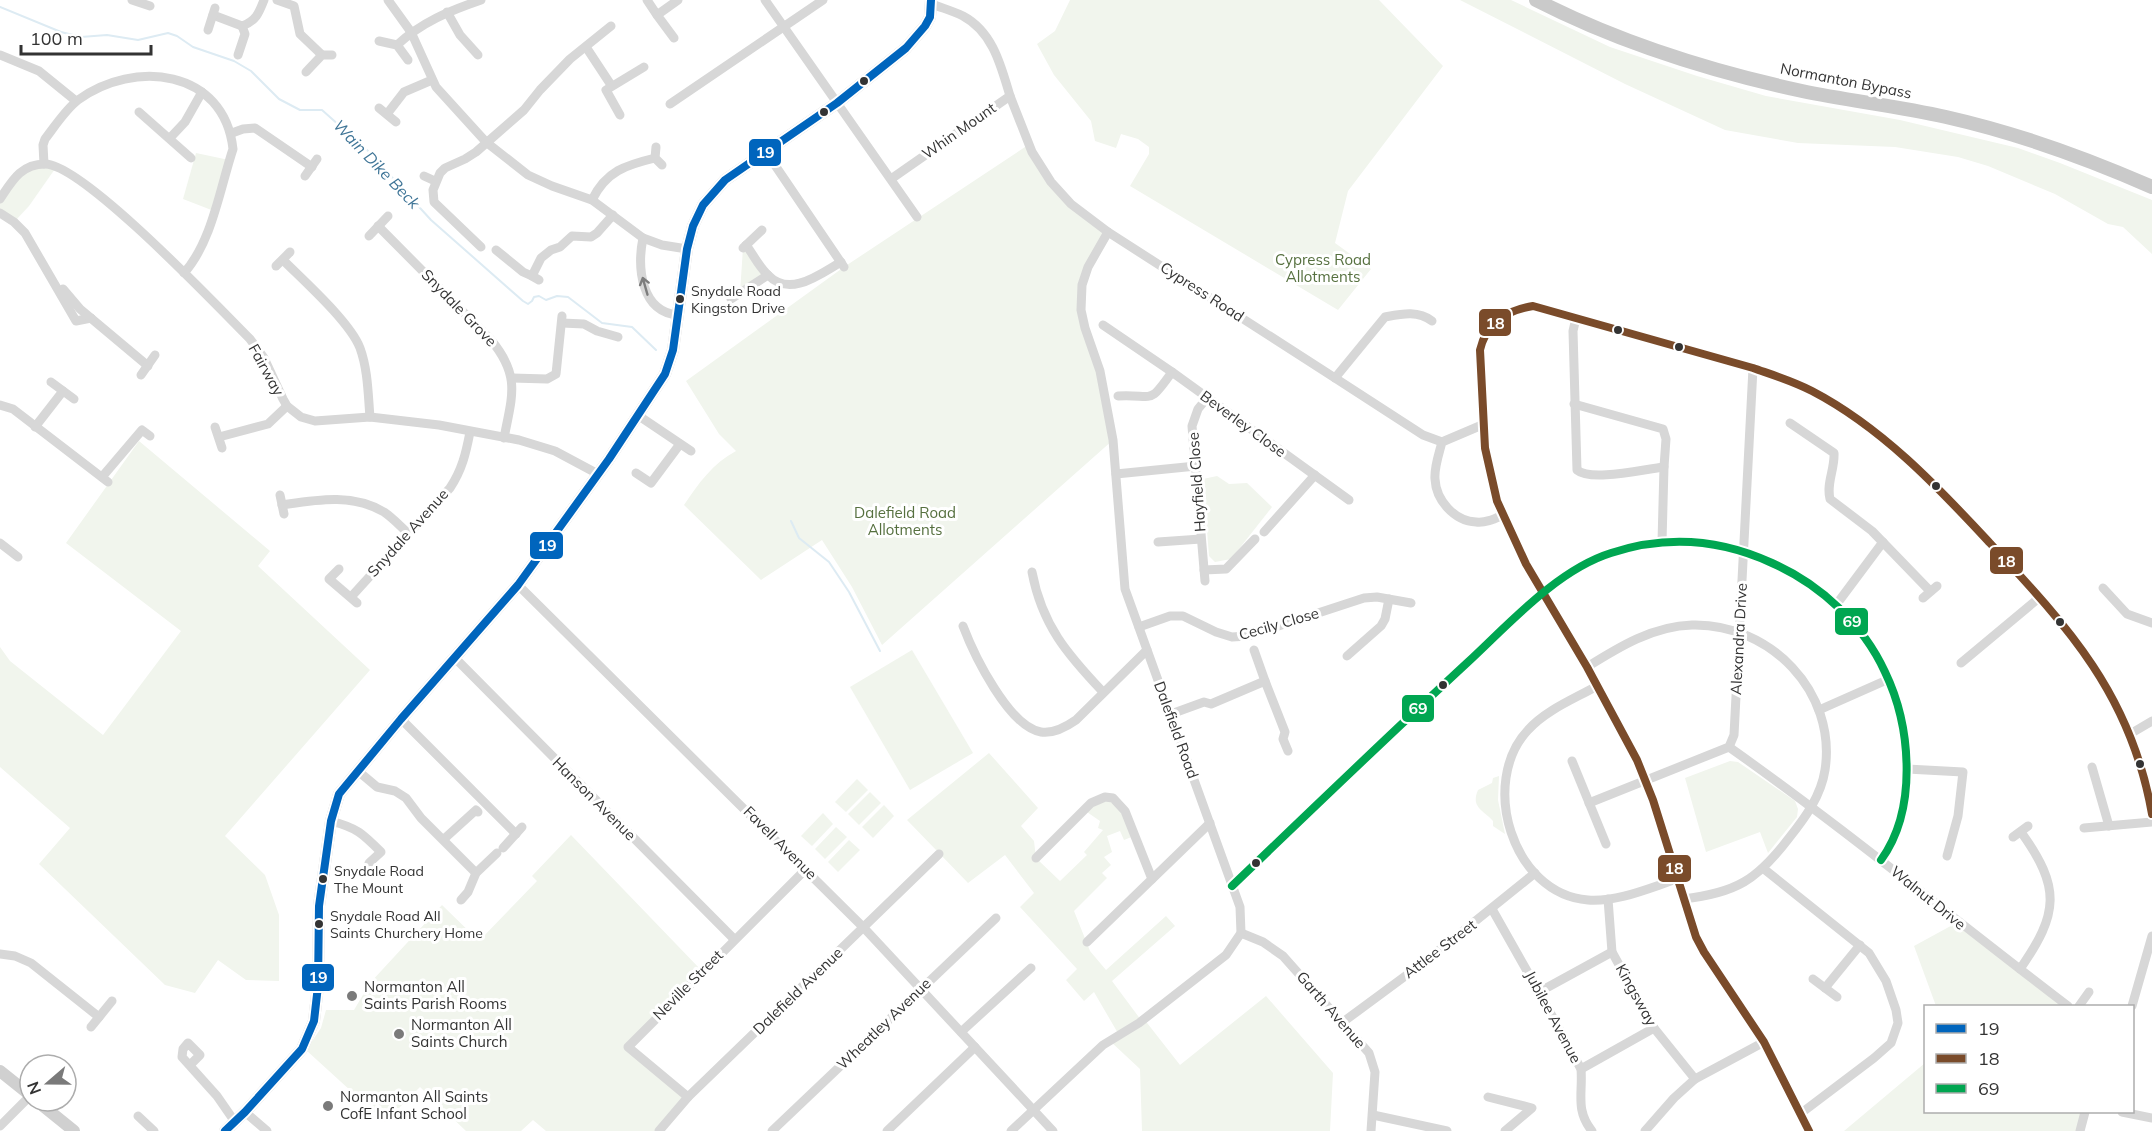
<svg xmlns="http://www.w3.org/2000/svg" width="2152" height="1131" font-family="Mulish,sans-serif">
<rect width="100%" height="100%" fill="#fff"/>
<g fill="#f1f5ed">
<polygon points="1070,0 1379,0 1443,66 1348,191 1335,243 1371,269 1338,310 1130,186 1149,154 1149,147 1138,139 1121,134 1116,148 1095,141 1091,121 1054,75 1037,44 1055,31"/>
<polygon points="1460,0 1511,0 1610,47 1697,76 1766,96 1900,120 2018,148 2060,163 2152,200 2152,254 2123,227 2108,224 2055,194 1988,166 1958,157 1895,147 1798,143 1725,130 1625,84"/>
<path d="M 1028,145 L 1051,182 L 1108,232 L 1088,267 L 1081,310 L 1113,440 L 882,645 L 852,587 L 822,540 L 761,580 L 684,505 C 698,484 713,463 736,451 L 719,434 L 686,381 L 844,267 Z"/>
<polygon points="196,153 229,160 214,211 183,199"/>
<polygon points="57,166 29,206 14,222 0,213 0,199 22,170"/>
<polygon points="743,248 768,275 740,293"/>
<polygon points="139,441 270,551 258,566 370,670 225,836 265,875 279,915 279,981 246,980 218,960 195,993 165,985 39,864 70,828 0,767 0,647 10,661 103,735 181,631 66,543"/>
<polygon points="1217,476 1229,484 1247,483 1272,507 1231,559 1215,562 1209,556 1203,479"/>
<polygon points="912,650 973,753 910,790 850,687"/>
<polygon points="989,753 1038,808 1021,826 1034,841 1036,858 1060,881 1087,855 1084,852 1103,830 1098,828 1100,821 1084,810 1113,798 1134,836 1124,840 1120,831 1107,836 1112,852 1104,857 1111,865 1102,873 1107,878 1074,911 1090,951 1106,970 1166,916 1175,926 1112,981 1141,1020 1144,1019 1180,1065 1266,996 1333,1073 1330,1131 1142,1131 1140,1069 1110,1041 1119,1035 1094,992 1084,1001 1066,980 1077,969 1020,907 1034,893 1005,855 968,883 907,820"/>
<polygon points="1730,761 1738,762 1795,801 1798,809 1797,817 1768,853 1760,832 1706,852 1685,778"/>
<path d="M 1499,776 L 1498,800 L 1505,834 L 1493,826 L 1493,821 C 1485,811 1470,808 1478,790 L 1492,783 L 1493,778 Z"/>
<polygon points="857,779 868,790 846,812 835,802"/>
<polygon points="870,792 881,803 859,825 848,814"/>
<polygon points="884,805 894,816 873,838 862,827"/>
<polygon points="823,813 833,824 812,846 801,836"/>
<polygon points="836,827 847,837 825,859 815,849"/>
<polygon points="571,835 702,971 628,1046 688,1097 659,1131 546,1131 533,1120 521,1131 466,1131 420,1087 385,1122 306,1050 321,1028 326,1010 354,1010 370,983 442,905 479,941 537,881 532,876"/>
<polygon points="849,840 860,850 838,872 828,862"/>
<polygon points="1958,922 2068,1006 1936,1006 1914,946"/>
<polygon points="1925,1063 1926,1112 2085,1112 2080,1131 1844,1131"/>
</g>
<g fill="none" stroke-linecap="round" stroke-linejoin="round">
<g stroke="#ddebf3" stroke-width="2">
<polyline points="0,7 61,32 81,37 107,35 138,40 168,33 177,36 193,47 234,61 251,71 279,99 300,110 322,110 368,151 431,220 523,301 528,304 532,301 534,297 539,296 546,300 557,296 568,297 602,323 632,327 656,350"/>
<polyline points="791,521 799,538 829,562 849,592 880,651"/>
</g>
<g stroke="#d7d7d7" stroke-width="9">
<polyline points="132,0 150,6"/>
<polyline points="277,0 294,6 300,34 322,55"/>
<polyline points="388,0 411,32 436,87 486,142 528,175 552,186 592,200 643,238 662,245 687,249"/>
<polyline points="647,0 657,15"/>
<polyline points="765,0 917,217"/>
<polyline points="447,12 460,35 478,55"/>
<path d="M 213,15 L 242,26 C 256,21 259,13 264,0"/>
<polyline points="208,30 215,8"/>
<polyline points="674,38 657,15 678,0"/>
<polyline points="379,41 397,45 408,60"/>
<path d="M 397,45 C 422,22 449,11 481,0"/>
<polyline points="586,47 611,85"/>
<polyline points="0,55 39,71 76,101"/>
<polyline points="238,55 245,34 242,26"/>
<polyline points="306,72 322,55 332,55"/>
<polyline points="1010,96 1032,152 1051,182 1071,204 1108,232 1335,378 1423,435 1442,442"/>
<polyline points="670,104 823,0"/>
<polyline points="379,108 396,122"/>
<polyline points="139,112 191,158"/>
<polyline points="387,114 404,92 432,80"/>
<polyline points="620,115 606,90 644,67"/>
<polyline points="232,133 243,129 255,128 312,167"/>
<polyline points="170,138 185,122 202,92"/>
<polyline points="656,147 655,158 662,165"/>
<polyline points="766,152 844,267"/>
<path d="M 44,164 L 43,145 L 45,139 C 55,126 66,109 78,100 C 134,59 224,69 233,149 C 220,188 212,242 184,273"/>
<polyline points="305,176 317,159"/>
<polyline points="424,176 435,181"/>
<path d="M 891,179 L 1010,96 C 1001,66 993,32 963,16 C 953,11 942,8 932,4"/>
<path d="M 0,199 C 12,181 21,164 45,164 C 83,164 218,307 250,339 L 264,358 L 283,399 L 287,406 L 301,417 L 315,421 L 370,417 L 439,425 L 519,440 L 555,451 L 598,474"/>
<path d="M 592,200 C 606,171 626,165 655,158"/>
<polyline points="0,213 14,222 25,233 76,321 91,318"/>
<path d="M 378,226 L 491,340 C 521,376 512,396 504,438"/>
<polyline points="369,236 388,216"/>
<path d="M 643,238 C 637,268 641,312 678,315"/>
<path d="M 746,245 C 753,254 759,267 768,275 C 790,298 820,274 841,262"/>
<polyline points="481,247 434,202 433,190 440,173 445,168 465,159 476,152 524,110 540,90 570,59 611,26"/>
<polyline points="743,248 762,230"/>
<polyline points="496,250 523,272 532,276"/>
<path d="M 283,260 C 304,281 350,322 360,348 C 368,370 368,394 370,417"/>
<polyline points="276,266 290,252"/>
<polyline points="539,280 532,276 541,258 551,250 560,247 572,236 591,237 597,233 613,215"/>
<polyline points="63,289 80,309 148,366"/>
<polyline points="731,299 768,275"/>
<path d="M 1576,318 L 1573,331 L 1577,470 C 1591,482 1644,469 1664,467"/>
<polyline points="562,323 584,324 597,331 618,337"/>
<polyline points="1103,325 1172,372 1349,500"/>
<polyline points="141,375 155,355"/>
<polyline points="512,378 547,379 556,374 562,316"/>
<path d="M 1335,378 L 1385,317 C 1401,314 1418,310 1432,321"/>
<polyline points="51,382 74,399"/>
<path d="M 1118,396 C 1155,394 1148,406 1172,372"/>
<polyline points="1574,404 1663,429 1666,439 1664,467 1662,542"/>
<polyline points="0,405 13,409 108,482"/>
<polyline points="639,416 691,451"/>
<path d="M 1790,423 L 1834,453 C 1835,469 1826,483 1830,499 L 1872,531 L 1930,591"/>
<path d="M 1482,425 L 1442,442 C 1439,454 1434,467 1435,479 C 1436,500 1454,521 1476,522 C 1486,523 1494,519 1503,515"/>
<polyline points="35,427 63,391"/>
<polyline points="215,427 222,448"/>
<polyline points="219,437 268,424 287,406"/>
<polyline points="636,473 651,483 680,444"/>
<polyline points="1116,474 1196,466"/>
<polyline points="102,477 142,430 150,436"/>
<polyline points="280,495 284,514"/>
<path d="M 282,505 C 316,500 352,493 384,512 C 393,518 401,527 409,534"/>
<polyline points="1264,532 1315,475"/>
<polyline points="1158,542 1201,539"/>
<polyline points="0,543 18,557"/>
<polyline points="339,569 329,579 357,603"/>
<polyline points="1204,570 1226,569 1255,539"/>
<path d="M 1032,572 C 1042,625 1067,654 1103,692"/>
<polyline points="1205,581 1192,426 1198,409 1207,398"/>
<polyline points="518,585 864,928 1053,1131"/>
<polyline points="2103,588 2127,614 2152,623"/>
<path d="M 351,597 L 450,488 C 462,470 466,453 470,432"/>
<polyline points="1923,598 1937,586"/>
<polyline points="1836,605 1883,542"/>
<path d="M 963,626 C 974,655 1009,727 1041,732 C 1054,734 1066,727 1076,720 L 1147,650"/>
<polyline points="1139,627 1170,616 1183,616 1216,632 1232,637 1248,636 1364,598 1377,597 1411,603"/>
<polyline points="1254,650 1265,681"/>
<polyline points="1347,656 1381,626 1385,619 1389,599"/>
<polyline points="455,658 734,939"/>
<polyline points="1961,663 2040,597"/>
<path d="M 1587,667 C 1619,647 1653,626 1692,625 C 1770,623 1837,692 1825,770 C 1821,796 1805,818 1789,838 C 1757,880 1736,893 1683,899"/>
<path d="M 1597,686 C 1574,699 1546,710 1528,730 C 1479,782 1512,894 1588,900 C 1618,902 1649,888 1677,879"/>
<polyline points="1819,710 1889,679"/>
<polyline points="1171,714 1204,702 1211,704 1265,681 1285,732 1283,739 1288,751"/>
<polyline points="401,719 516,834"/>
<polyline points="2130,734 2152,721"/>
<path d="M 1729,747 C 1845,829 1955,920 2068,1006"/>
<polyline points="1572,761 1606,844"/>
<polyline points="2092,767 2109,826"/>
<polyline points="1907,769 1963,772 1958,816 1947,856"/>
<polyline points="358,771 377,787 395,791 406,798 421,818 476,873"/>
<polyline points="1589,803 1729,747 1734,735 1753,368"/>
<path d="M 331,821 C 357,828 362,833 381,852 L 369,863"/>
<polyline points="2084,828 2152,822"/>
<polyline points="2013,837 2028,826"/>
<polyline points="444,839 476,810 478,812"/>
<polyline points="503,848 522,827"/>
<polyline points="1036,858 1091,803 1105,797 1113,798 1125,811 1152,879"/>
<polyline points="1764,869 1869,953 1886,981 1896,1010 1898,1023 1891,1043 1874,1058 1800,1114"/>
<path d="M 1232,886 C 1310,811 1388,736 1468,662 C 1509,624 1557,570 1611,553 C 1666,535 1720,539 1772,563 C 1820,584 1863,624 1885,672 C 1911,726 1918,809 1881,860"/>
<polyline points="1608,899 1612,952 1654,1028 1695,1079"/>
<polyline points="461,900 468,892 476,873 497,853"/>
<path d="M 1492,909 L 1539,992 L 1581,1069 C 1583,1093 1575,1110 1592,1131"/>
<polyline points="1241,933 1263,942 1283,956 1369,1053 1375,1072 1371,1131"/>
<polyline points="1087,942 1210,823"/>
<polyline points="0,954 15,956 31,963 99,1017"/>
<path d="M 2020,969 C 2059,913 2061,888 2021,832"/>
<polyline points="1813,979 1837,997"/>
<polyline points="1825,988 1860,945"/>
<polyline points="1539,992 1612,952"/>
<polyline points="2079,1006 2089,992"/>
<polyline points="2132,1006 2152,936"/>
<polyline points="1343,1022 1427,960 1535,873"/>
<polyline points="91,1027 112,1001"/>
<polyline points="961,1032 1031,968"/>
<polyline points="190,1065 200,1055 188,1043 183,1049 182,1057 217,1096 235,1122"/>
<polyline points="1581,1069 1654,1028"/>
<polyline points="688,1097 628,1047 806,869"/>
<polyline points="1488,1097 1532,1108 1505,1131"/>
<polyline points="245,1112 267,1131"/>
<polyline points="2122,1112 2152,1118"/>
<polyline points="1373,1115 1447,1131"/>
<polyline points="138,1116 154,1131"/>
<polyline points="0,1126 30,1096"/>
<polyline points="659,1131 688,1097 939,854"/>
<polyline points="772,1131 996,918"/>
<polyline points="887,1131 975,1047"/>
<polyline points="1011,1131 1103,1045 1139,1023 1226,955 1241,933 1240,907 1125,589 1113,440 1100,371 1085,328 1081,310 1082,285 1088,267 1108,232"/>
<polyline points="1645,1131 1674,1098 1695,1079 1764,1042"/>
<path d="M 1809,1131 L 1764,1042 L 1704,952 L 1696,937 L 1653,800 L 1637,760 L 1587,667 L 1526,564 L 1497,501 L 1485,448 L 1480,350 C 1486,323 1507,310 1533,306 L 1753,368 C 1773,375 1793,381 1812,391 C 1881,427 1936,485 1988,541 C 2068,627 2131,694 2152,814"/>
<polyline points="2080,1131 2085,1112"/>
</g>
<g stroke="#d0d0d0" stroke-width="12">
<polyline points="0,1071 30,1095"/>
<polyline points="37,1101 74,1131"/>
<polyline points="225,1131 245,1112 302,1049 314,1021 318,986 319,906 331,821 339,794 401,719 518,585 609,459 665,374 673,350 687,249 693,226 703,205 725,180 837,103 906,48 925,26 930,17 931,0"/>
</g>
<path stroke="#cacaca" stroke-width="14" d="M 1536,0 C 1620,43 1710,71 1802,91 C 1850,101 1898,106 1946,117 C 2017,133 2086,158 2152,187"/>
<defs>
<polyline id="bus-1" points="225,1131 245,1112 302,1049 314,1021 318,986 319,906 331,821 339,794 401,719 518,585 609,459 665,374 673,350 687,249 693,226 703,205 725,180 837,103 906,48 925,26 930,17 931,0"/>
<path id="bus-2" d="M 1809,1131 L 1764,1042 L 1704,952 L 1696,937 L 1653,800 L 1637,760 L 1587,667 L 1526,564 L 1497,501 L 1485,448 L 1480,350 C 1486,323 1507,310 1533,306 L 1753,368 C 1773,375 1793,381 1812,391 C 1881,427 1936,485 1988,541 C 2068,627 2131,694 2152,814"/>
<path id="bus-3" d="M 1232,886 C 1310,811 1388,736 1468,662 C 1509,624 1557,570 1611,553 C 1666,535 1720,539 1772,563 C 1820,584 1863,624 1885,672 C 1911,726 1918,809 1881,860"/>
</defs>
<use href="#bus-1" stroke="#fff" stroke-width="12"/>
<use href="#bus-2" stroke="#fff" stroke-width="12"/>
<use href="#bus-3" stroke="#fff" stroke-width="12"/>
<use href="#bus-1" stroke="#0065bd" stroke-width="8"/>
<use href="#bus-2" stroke="#7a4b2a" stroke-width="8"/>
<use href="#bus-3" stroke="#00a651" stroke-width="8"/>
</g>
<defs><path id="oneway-shaft" d="M-6 0H5M1.5-3L5.5 0L1.5 3" fill="none" stroke-width="1.6" stroke-linecap="round" stroke-linejoin="round" transform="scale(1.5)"/></defs>
<use stroke="#7d7d7d" href="#oneway-shaft" transform="translate(645 286) rotate(-106)"/>
<g fill="#333" stroke="#fff" stroke-width="2">
<circle cx="864" cy="81" r="5"/>
<circle cx="824" cy="112" r="5"/>
<circle cx="680" cy="299" r="5"/>
<circle cx="1618" cy="330" r="5"/>
<circle cx="1679" cy="347" r="5"/>
<circle cx="1936" cy="486" r="5"/>
<circle cx="2060" cy="622" r="5"/>
<circle cx="1443" cy="685" r="5"/>
<circle cx="2140" cy="764" r="5"/>
<circle cx="1256" cy="863" r="5"/>
<circle cx="323" cy="879" r="5"/>
<circle cx="319" cy="924" r="5"/>
</g>
<g fill="#7a7a7a" stroke="#fff" stroke-width="2">
<circle cx="352" cy="996" r="6"/>
<circle cx="399" cy="1034" r="6"/>
<circle cx="328" cy="1106" r="6"/>
</g>
<g text-anchor="middle" stroke-width="6" stroke-linejoin="round" paint-order="stroke">
<g font-size="14" fill="#333" stroke="#fff" text-anchor="start">
<text x="691" y="296">Snydale Road<tspan x="691" dy="17">Kingston Drive</tspan></text>
<text x="334" y="876">Snydale Road<tspan x="334" dy="17">The Mount</tspan></text>
<text x="330" y="921">Snydale Road All<tspan x="330" dy="17">Saints Churchery Home</tspan></text>
</g>
<g font-size="15" fill="#333" stroke="#fff">
<text transform="translate(1846 81) rotate(11)" y="5">Normanton Bypass</text>
<text transform="translate(959 131) rotate(-35)" y="5">Whin Mount</text>
<text transform="translate(1202 292) rotate(33)" y="5">Cypress Road</text>
<text transform="translate(459 308) rotate(46)" y="5">Snydale Grove</text>
<text transform="translate(266 370) rotate(61)" y="5">Fairway</text>
<text transform="translate(1243 424) rotate(36)" y="5">Beverley Close</text>
<text transform="translate(1197 482) rotate(-94)" y="5">Hayfield Close</text>
<text transform="translate(408 533) rotate(-48)" y="5">Snydale Avenue</text>
<text transform="translate(1279 624) rotate(-16)" y="5">Cecily Close</text>
<text transform="translate(1739 639) rotate(-87)" y="5">Alexandra Drive</text>
<text transform="translate(1176 730) rotate(70)" y="5">Dalefield Road</text>
<text transform="translate(594 799) rotate(45)" y="5">Hanson Avenue</text>
<text transform="translate(780 843) rotate(45)" y="5">Favell Avenue</text>
<text transform="translate(1928 898) rotate(39)" y="5">Walnut Drive</text>
<text transform="translate(1440 949) rotate(-37)" y="5">Attlee Street</text>
<text transform="translate(688 985) rotate(-45)" y="5">Neville Street</text>
<text transform="translate(798 991) rotate(-44)" y="5">Dalefield Avenue</text>
<text transform="translate(1636 995) rotate(61)" y="5">Kingsway</text>
<text transform="translate(1331 1010) rotate(49)" y="5">Garth Avenue</text>
<text transform="translate(1553 1017) rotate(62)" y="5">Jubilee Avenue</text>
<text transform="translate(884 1024) rotate(-44)" y="5">Wheatley Avenue</text>
</g>
<g font-size="15" fill="#56703f" stroke="#fff">
<text x="1323" y="265">Cypress Road<tspan x="1323" dy="17">Allotments</tspan></text>
<text x="905" y="518">Dalefield Road<tspan x="905" dy="17">Allotments</tspan></text>
</g>
<g font-size="15" fill="#333" stroke="#fff" text-anchor="start">
<text x="364" y="992">Normanton All<tspan x="364" dy="17">Saints Parish Rooms</tspan></text>
<text x="411" y="1030">Normanton All<tspan x="411" dy="17">Saints Church</tspan></text>
<text x="340" y="1102">Normanton All Saints<tspan x="340" dy="17">CofE Infant School</tspan></text>
</g>
<g font-size="16" font-style="italic" fill="#3f7597" stroke="#fff">
<text transform="translate(377 164) rotate(46)" y="6">Wain Dike Beck</text>
</g>
</g>
<g stroke="#fff" stroke-width="2">
<rect x="748" y="138" width="34" height="29" rx="6" fill="#0065bd"/>
<rect x="1478" y="308" width="34" height="29" rx="6" fill="#7a4b2a"/>
<rect x="529" y="531" width="35" height="29" rx="6" fill="#0065bd"/>
<rect x="1989" y="546" width="35" height="29" rx="6" fill="#7a4b2a"/>
<rect x="1834" y="607" width="35" height="29" rx="6" fill="#00a651"/>
<rect x="1401" y="694" width="34" height="29" rx="6" fill="#00a651"/>
<rect x="1657" y="854" width="35" height="29" rx="6" fill="#7a4b2a"/>
<rect x="301" y="963" width="34" height="29" rx="6" fill="#0065bd"/>
</g>
<g font-size="16" text-anchor="middle" font-weight="bold" fill="#fff">
<text x="765" y="158">19</text>
<text x="1495" y="329">18</text>
<text x="547" y="551">19</text>
<text x="2006" y="567">18</text>
<text x="1852" y="627">69</text>
<text x="1418" y="714">69</text>
<text x="1674" y="874">18</text>
<text x="318" y="983">19</text>
</g>
<rect x="1924" y="1005" width="210" height="108" fill="#ffffff" stroke="#adadad" stroke-width="1.5"/>
<rect x="1936" y="1024" width="30" height="9" fill="#0065bd" stroke="#adadad" stroke-width="1.5"/>
<text x="1978" y="1035" font-size="18" fill="#333333">19</text>
<rect x="1936" y="1054" width="30" height="9" fill="#7a4b2a" stroke="#adadad" stroke-width="1.5"/>
<text x="1978" y="1065" font-size="18" fill="#333333">18</text>
<rect x="1936" y="1084" width="30" height="9" fill="#00a651" stroke="#adadad" stroke-width="1.5"/>
<text x="1978" y="1095" font-size="18" fill="#333333">69</text>
<g transform="translate(48 1083) rotate(250)"><circle r="28" fill="#ffffff" stroke="#adadad" stroke-width="1.5"/>
<path d="M0-4.5L10 22L0 15L-10 22Z" fill="#7a7a7a"/>
<text y="-9" font-size="16" font-weight="bold" text-anchor="middle" fill="#333333">N</text>
</g>
<path d="M21 45v9h130v-9" fill="none" stroke="#333333" stroke-width="3"/>
<text x="30" y="45" font-size="18" fill="#333333" stroke="#ffffff" stroke-width="4.5" paint-order="stroke">100 m</text>
</svg>
